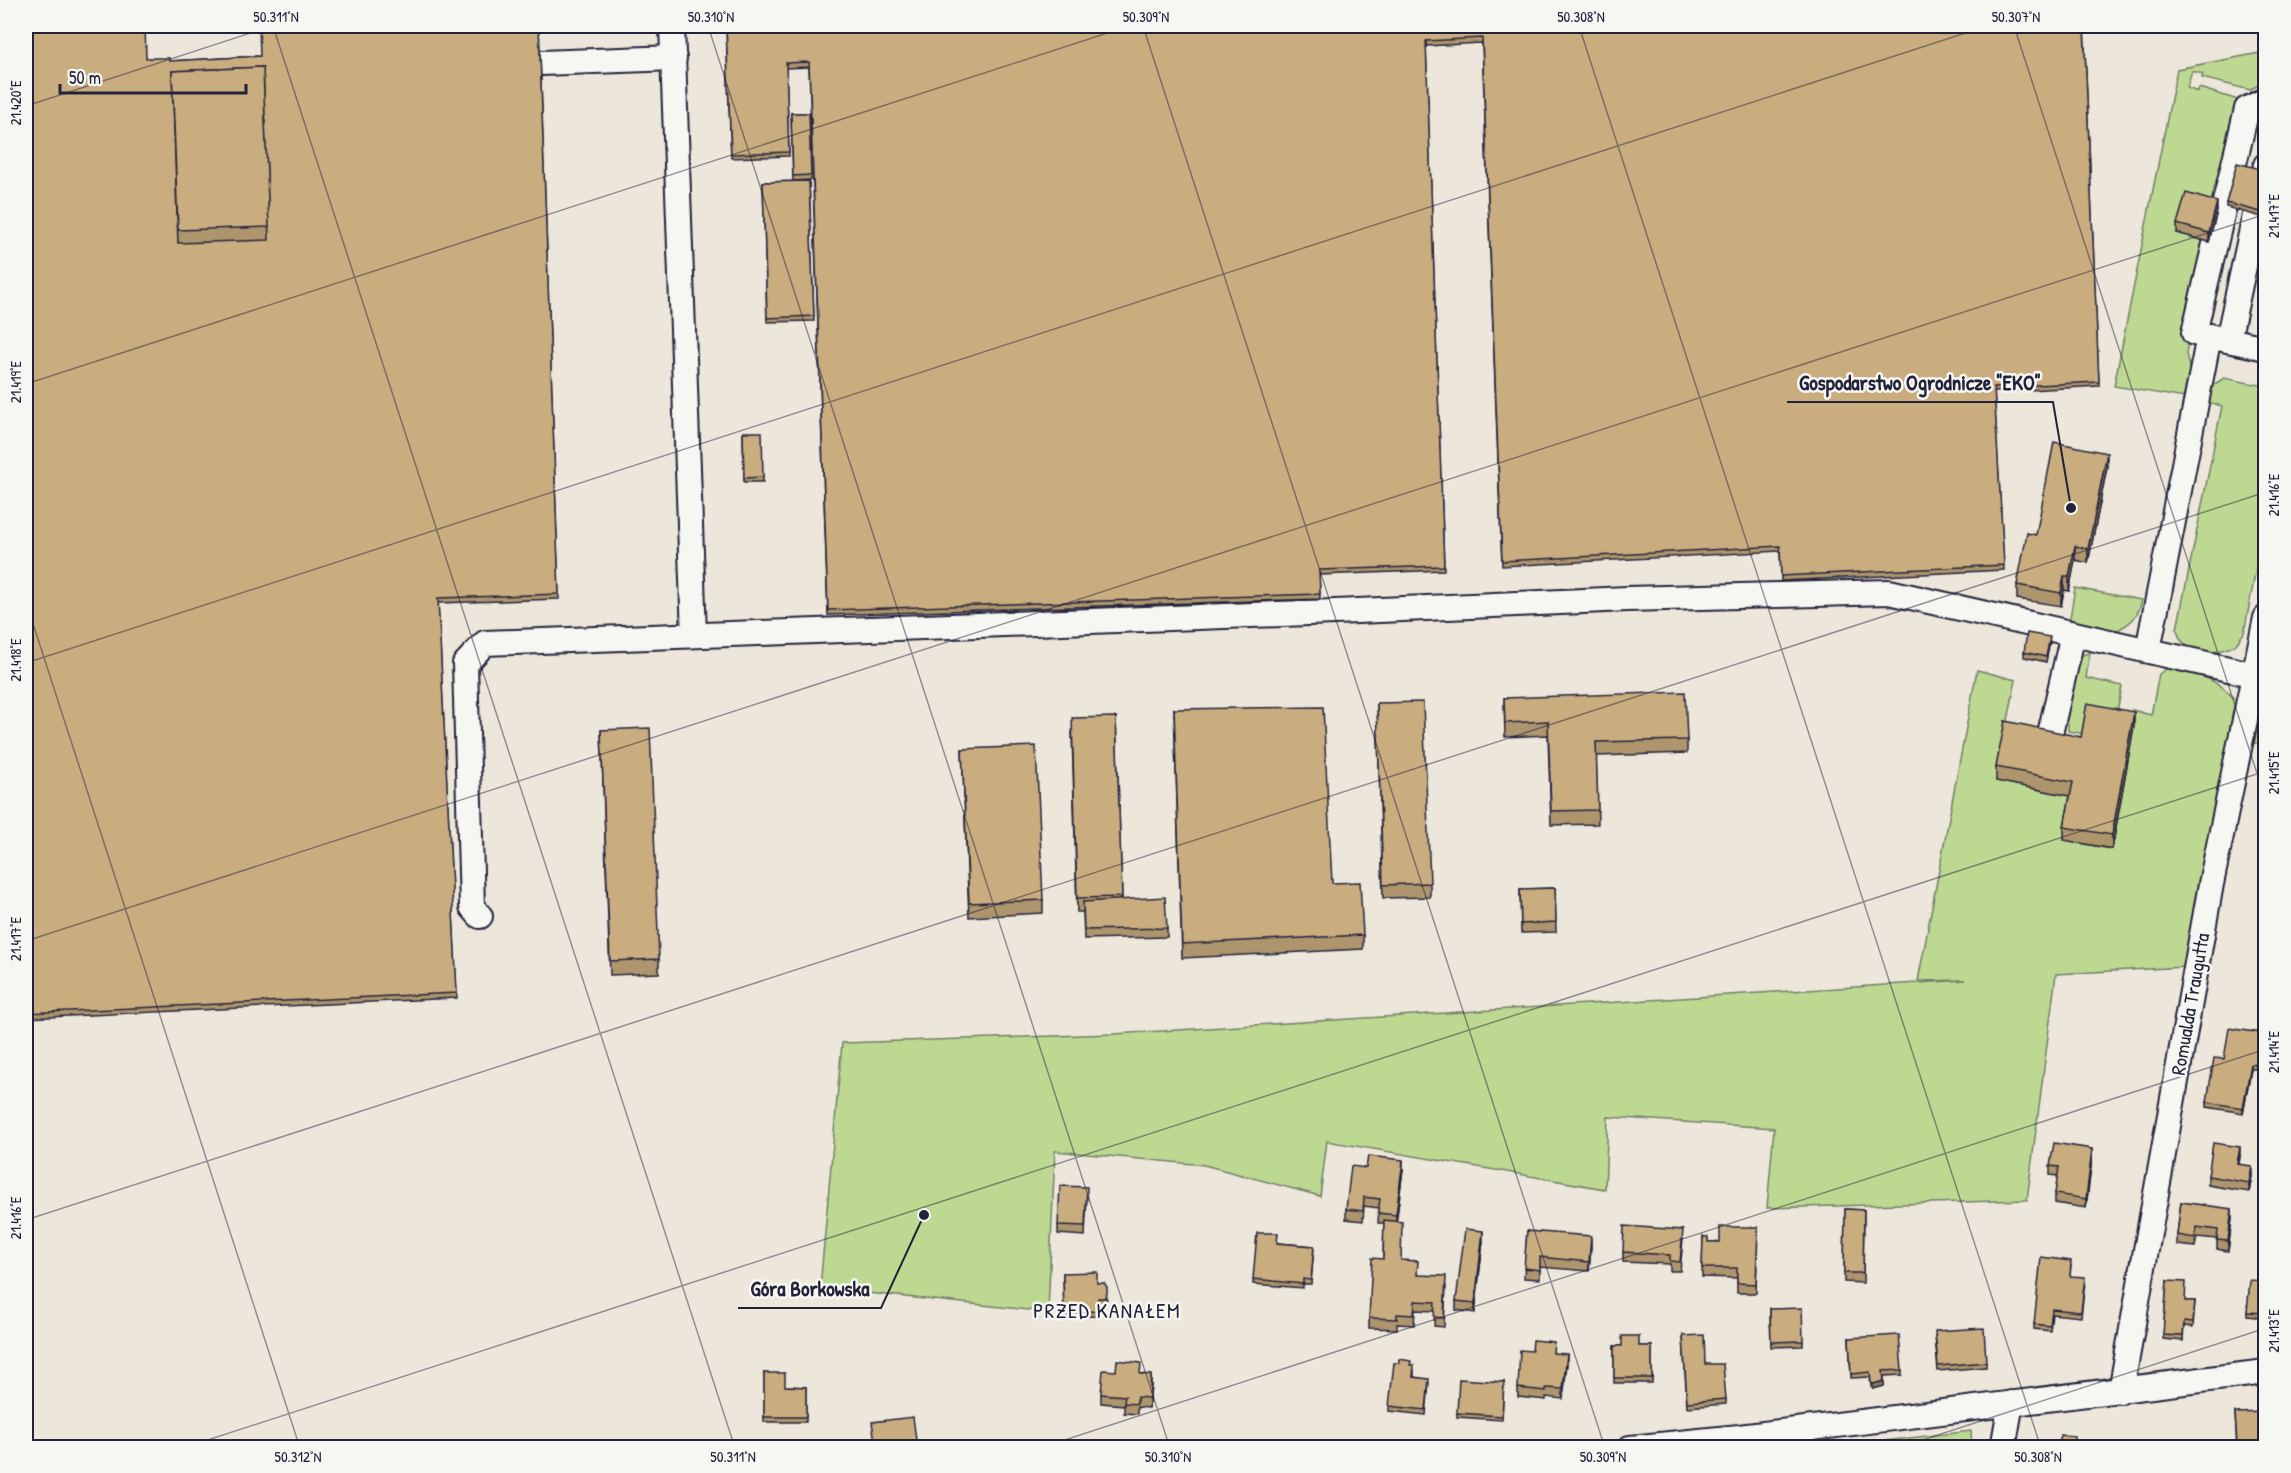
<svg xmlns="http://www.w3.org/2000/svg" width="2291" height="1473" font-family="'Patrick Hand',sans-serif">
<rect width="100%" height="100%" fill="#ede7db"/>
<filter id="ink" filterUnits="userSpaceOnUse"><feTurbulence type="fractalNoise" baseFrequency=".0167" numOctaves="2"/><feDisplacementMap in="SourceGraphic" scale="12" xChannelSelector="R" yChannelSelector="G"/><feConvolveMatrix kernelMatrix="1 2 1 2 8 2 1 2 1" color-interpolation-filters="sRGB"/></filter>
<g filter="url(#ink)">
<g fill="#bdd991" stroke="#707e66" stroke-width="1.5">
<polygon points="2265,52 2265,81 2250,90 2202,78 2203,74 2192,71 2187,88 2198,92 2199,88 2245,102 2217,211 2177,233 2209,242 2188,341 2186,354 2190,371 2185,398 2114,386 2177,69"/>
<path d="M 2224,378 L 2265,386 L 2265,521 L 2244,633 C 2241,636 2239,641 2236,644 C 2232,648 2227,648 2222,650 C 2203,656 2181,651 2177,629 L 2222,406 L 2207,402 L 2210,387 Z"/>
<path d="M 2075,588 L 2142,600 C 2138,617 2131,624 2115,631 L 2075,624 L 2070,618 Z"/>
<polygon points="2090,652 2086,678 2122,686 2115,722 2084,734 2068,731 2068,724 2063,718 2080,656"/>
<path d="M 2168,668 C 2197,675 2217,676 2236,701 L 2185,967 L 2056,974 L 2027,1200 L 1767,1208 L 1774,1128 L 1608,1117 L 1605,1189 L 1327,1141 L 1320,1196 L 1204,1165 L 1055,1151 L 1048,1312 L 820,1288 L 842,1043 L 1114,1034 L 1965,980 L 1918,981 L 1977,670 L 2016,680 L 1996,781 L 2073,796 L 2064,840 L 2111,849 L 2132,710 L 2151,715 L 2159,674 Z"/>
<polygon points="2265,682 2265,745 2254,743"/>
<polygon points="1971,1431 1972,1447 1885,1447 1884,1441"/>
</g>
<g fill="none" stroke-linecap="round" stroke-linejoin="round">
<defs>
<g id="minor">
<polyline points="672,26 694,635"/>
<polyline points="541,63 674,58"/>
<polyline points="2266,100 2247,109 2194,333 2266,348"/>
<polyline points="2228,340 2266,165"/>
<polyline points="2148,650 2209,336"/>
<polyline points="2049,738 2073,634"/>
<polyline points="480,916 472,907 465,664 485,643 1335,612 1627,599 1889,592 2255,675"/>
<polyline points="2121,1391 2211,884 2266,618"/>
<polyline points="1630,1448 1739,1437 2266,1372"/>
<polyline points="2003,1448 2011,1403"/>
</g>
</defs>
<use href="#minor" stroke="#22223b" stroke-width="28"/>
<use href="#minor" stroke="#f6f6f2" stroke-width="24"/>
</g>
<g fill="#ae956d" stroke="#22223b" stroke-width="1.5">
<polygon points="26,26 146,58 169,61 260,56 539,26 559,599 438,603 457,998 26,1018"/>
<polygon points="726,26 1819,28 2084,26 2099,386 1994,392 2004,570 1781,581 1780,551 1502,566 1482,43 1426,46 1444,570 1319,575 1320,599 828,615 809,67 786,68 789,156 731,158"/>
<polygon points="791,113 809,113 811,180 793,181"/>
<polygon points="2265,170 2265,218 2226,207 2226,203"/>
<polygon points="809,181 814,321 767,322 763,182"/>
<polygon points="2217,211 2209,242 2177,233 2177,224"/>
<polygon points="743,432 763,477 763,482 744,482"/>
<polygon points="2107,467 2088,563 2075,560 2069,591 2064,590 2061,606 2017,599 2017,585 2036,535"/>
<polygon points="2050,642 2046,662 2024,657 2024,652"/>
<polygon points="1504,698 1687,740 1687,753 1596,756 1598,824 1551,825 1548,735 1505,737"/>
<polygon points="1377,703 1430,883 1430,897 1383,898"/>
<polygon points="1174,709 1332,883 1363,935 1363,949 1182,958"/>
<polygon points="1116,717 1122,900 1167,928 1167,937 1084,939 1083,912 1077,912 1072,732"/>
<polygon points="2134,726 2112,849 2064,840 2064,827 2070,796 1996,781 1996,767 2081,737"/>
<polygon points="601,730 659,959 659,973 610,975"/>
<polygon points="962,749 1043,900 1043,913 969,917"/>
<polygon points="1555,888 1556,932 1521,933 1520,889"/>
<polygon points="2261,1038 2256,1069 2251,1069 2243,1113 2207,1107 2207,1102 2224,1059"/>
<polygon points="2240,1156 2239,1164 2252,1176 2249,1192 2208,1185 2208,1176"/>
<polygon points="2092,1158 2086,1208 2055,1203 2055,1194 2058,1176 2050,1175 2050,1166"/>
<polygon points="1366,1168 1403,1169 1396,1221 1401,1260 1418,1275 1446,1286 1444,1327 1434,1326 1435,1311 1415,1310 1414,1325 1397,1324 1397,1329 1369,1328 1369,1318 1383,1259 1384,1223 1378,1223 1379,1208 1364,1206 1363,1221 1346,1219 1346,1209"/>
<polygon points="1087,1196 1085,1236 1058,1234 1058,1225"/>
<polygon points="2181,1202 2232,1218 2228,1251 2217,1249 2217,1239 2197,1237 2195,1247 2177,1245 2177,1235"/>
<polygon points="1845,1209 1864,1210 1863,1283 1844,1282"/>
<polygon points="2265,1223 2265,1256 2261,1256"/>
<polygon points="1758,1227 1756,1293 1737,1293 1737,1278 1702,1277 1703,1237 1708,1242 1720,1242"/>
<polygon points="1527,1231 1591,1246 1589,1271 1540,1267 1540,1279 1524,1278"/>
<polygon points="1683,1239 1680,1271 1670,1271 1670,1264 1623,1262 1623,1252"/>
<polygon points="1483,1240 1475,1313 1456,1310 1456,1301"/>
<polygon points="1278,1243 1314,1246 1311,1284 1303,1284 1303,1288 1253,1284 1253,1279"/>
<polygon points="2071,1265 2070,1276 2085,1282 2081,1317 2052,1314 2050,1331 2034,1329 2034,1324"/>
<polygon points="1063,1273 1097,1283 1107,1299 1104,1303 1098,1303 1098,1316 1064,1317"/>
<polygon points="2265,1275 2265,1318 2247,1316 2247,1312"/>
<polygon points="2167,1281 2185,1301 2195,1301 2193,1327 2184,1326 2183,1341 2163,1339"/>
<polygon points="1770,1309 1803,1341 1803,1346 1771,1347"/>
<polygon points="1683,1336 1705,1364 1726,1399 1726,1404 1687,1407"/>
<polygon points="1935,1336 1986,1362 1986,1367 1938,1371"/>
<polygon points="1849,1338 1902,1370 1902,1375 1884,1376 1884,1386 1873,1389 1871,1387 1870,1377 1851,1378"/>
<rect x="1614" y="1346" width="38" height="37"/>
<polygon points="1554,1353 1567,1363 1563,1399 1546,1397 1546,1400 1518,1397 1518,1388"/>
<polygon points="1410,1365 1414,1370 1414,1377 1429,1383 1426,1415 1389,1411 1389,1406"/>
<polygon points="764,1373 785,1386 806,1387 806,1422 764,1422"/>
<polygon points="1141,1374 1151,1384 1149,1408 1137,1407 1137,1414 1124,1413 1124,1405 1101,1403 1101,1394"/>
<polygon points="1504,1382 1502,1420 1457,1417 1457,1413"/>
<polygon points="2235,1413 2265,1448 2237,1448"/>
</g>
<g fill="#8d7959" stroke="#22223b" stroke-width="1.5">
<polygon points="2217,202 2217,211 2209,242 2209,233"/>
<polygon points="2107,453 2107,467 2088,563 2088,549"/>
<polygon points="2075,546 2075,560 2069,591 2069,577"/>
<polygon points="2064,576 2064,590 2061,606 2061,593"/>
<polygon points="2134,712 2134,726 2112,849 2112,835"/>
<polygon points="2251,1064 2251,1069 2243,1113 2243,1108"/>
<polygon points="2240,1147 2240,1156 2237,1173 2237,1164"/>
<polygon points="2092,1149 2092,1158 2086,1208 2086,1199"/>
<polygon points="1403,1160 1403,1169 1396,1225 1396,1215"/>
<polygon points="2252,1166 2252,1176 2249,1192 2249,1183"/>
<polygon points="2232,1209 2232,1218 2228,1251 2228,1241"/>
<polygon points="1483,1231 1483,1240 1475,1313 1475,1303"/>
<polygon points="1591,1236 1591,1246 1589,1271 1589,1262"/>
<polygon points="1567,1354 1567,1363 1563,1399 1563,1389"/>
<polygon points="1151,1375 1151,1384 1149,1408 1149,1398"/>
<polygon points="1884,1381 1884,1386 1873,1389 1873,1384"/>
</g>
<g fill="#caad7f" stroke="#22223b" stroke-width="1.5" fill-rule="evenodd">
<path d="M 26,26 L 145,26 L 146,58 L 169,58 L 169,61 L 260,56 L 259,26 L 539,26 L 559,594 L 438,598 L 457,993 L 26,1013 ZM 263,67 L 269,240 L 178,243 L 172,71 Z"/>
<polygon points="726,26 1819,26 1819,28 1891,26 2084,26 2099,382 1994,387 2004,565 1781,576 1780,546 1502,561 1482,38 1426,41 1444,566 1319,570 1320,594 828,610 809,62 786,63 789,152 731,154"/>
<polygon points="263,67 269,227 178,230 172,71"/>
<polygon points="791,113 809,113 811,175 793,176"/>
<polygon points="2237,163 2265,170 2265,213 2226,203"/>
<polygon points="809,181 814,316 767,318 763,182"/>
<polygon points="2186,193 2217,202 2209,233 2177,224"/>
<polygon points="743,432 762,432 763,477 744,478"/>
<polygon points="2054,442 2107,453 2088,549 2075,546 2069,577 2064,576 2061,593 2017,585 2027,533 2036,535"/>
<polygon points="2027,633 2050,637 2046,657 2024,652"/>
<polygon points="1685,692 1687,740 1596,742 1598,810 1551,811 1548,721 1505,723 1504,698"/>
<polygon points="1423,702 1430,883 1383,885 1377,703"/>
<polygon points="2087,703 2134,712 2112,835 2064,827 2073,782 1996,767 2005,721 2081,737"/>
<polygon points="1323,707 1332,883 1360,882 1363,935 1182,944 1174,709"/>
<polygon points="1116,717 1122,897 1077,898 1072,718"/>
<polygon points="650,728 659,959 610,961 601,730"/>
<polygon points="1036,746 1043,900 969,903 962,749"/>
<polygon points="1555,888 1556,922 1521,924 1520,889"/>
<polygon points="1165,897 1167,928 1084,930 1083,902"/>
<polygon points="2229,1028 2261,1033 2256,1065 2251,1064 2243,1108 2207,1102 2214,1058 2224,1059"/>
<polygon points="2054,1143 2092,1149 2086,1199 2055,1194 2059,1167 2050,1166"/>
<polygon points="2213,1143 2240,1147 2237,1164 2252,1166 2249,1183 2208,1176"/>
<polygon points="1368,1156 1403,1160 1396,1215 1378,1213 1380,1199 1364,1197 1363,1211 1346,1209 1351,1166 1366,1168"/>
<polygon points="1060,1186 1087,1187 1085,1226 1058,1225"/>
<polygon points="2181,1202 2232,1209 2228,1241 2217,1240 2218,1230 2197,1227 2195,1238 2177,1235"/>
<polygon points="1845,1209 1864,1210 1863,1273 1844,1273"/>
<polygon points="1384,1220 1402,1222 1401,1260 1418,1261 1417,1275 1446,1276 1444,1318 1434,1317 1435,1302 1415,1301 1414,1315 1397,1314 1397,1319 1369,1318 1372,1258 1383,1259"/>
<polygon points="2265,1223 2265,1252 2261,1251"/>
<polygon points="1624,1226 1683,1230 1680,1262 1670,1261 1670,1255 1623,1252"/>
<polygon points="1720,1227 1758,1227 1756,1284 1737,1283 1737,1268 1702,1268 1703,1237 1708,1237 1708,1242 1720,1242"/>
<polygon points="1465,1229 1483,1231 1475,1303 1456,1301"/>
<polygon points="1527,1231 1591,1236 1589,1262 1540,1257 1540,1270 1524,1268"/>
<polygon points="1257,1233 1278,1233 1277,1243 1314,1246 1311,1280 1303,1279 1303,1284 1253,1279"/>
<polygon points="2041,1257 2071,1261 2070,1276 2085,1277 2081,1312 2052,1309 2050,1326 2034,1324"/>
<polygon points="1097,1272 1097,1283 1104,1283 1107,1287 1107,1294 1104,1298 1098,1298 1098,1311 1064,1312 1063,1273"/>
<polygon points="2262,1274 2265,1275 2265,1313 2247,1312 2250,1280 2261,1281"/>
<polygon points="2167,1281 2186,1282 2185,1301 2195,1301 2193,1322 2184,1321 2183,1336 2163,1335"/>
<polygon points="1802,1308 1803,1341 1771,1342 1770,1309"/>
<polygon points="1984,1328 1986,1362 1938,1366 1935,1331"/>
<polygon points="1704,1335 1705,1364 1723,1364 1726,1399 1687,1402 1683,1336"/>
<polygon points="1899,1335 1902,1370 1883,1371 1884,1381 1873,1384 1871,1383 1870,1372 1851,1374 1849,1338"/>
<polygon points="1622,1336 1639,1336 1639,1346 1652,1346 1652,1378 1614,1378 1614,1346 1622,1346"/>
<polygon points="1533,1340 1554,1342 1553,1353 1567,1354 1563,1389 1546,1388 1546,1391 1518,1388 1520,1350 1532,1351"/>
<polygon points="1399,1359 1411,1361 1410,1365 1414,1365 1413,1377 1429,1379 1426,1410 1389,1406 1394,1363 1399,1363"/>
<polygon points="1117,1360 1141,1363 1140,1374 1151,1375 1149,1398 1137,1397 1137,1404 1124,1403 1125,1396 1101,1394 1103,1370 1116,1371"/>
<polygon points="764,1373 785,1373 785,1386 806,1387 806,1417 764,1417"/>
<polygon points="1459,1379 1504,1382 1502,1416 1457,1413"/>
<polygon points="2265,1412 2265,1448 2245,1448 2245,1445 2237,1445 2235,1413"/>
<polygon points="913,1417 917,1448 876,1448 872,1422"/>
<polygon points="2060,1435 2074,1436 2074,1444 2092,1445 2092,1448 2043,1448 2043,1444 2060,1444"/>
</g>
</g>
<path fill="none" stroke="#22223b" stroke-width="1.5" stroke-opacity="0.45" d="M 273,26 L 735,1448M 708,26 L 1170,1448M 1143,26 L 1605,1448M 1579,26 L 2041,1448M 2014,26 L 2266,801M 26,106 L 272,26M 26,384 L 1129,26M 26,602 L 300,1448M 26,663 L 1987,26M 26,941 L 2266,214M 26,1220 L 2266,492M 183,1448 L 2266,771M 1040,1448 L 2266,1049M 1898,1448 L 2266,1328"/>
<g text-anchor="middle" stroke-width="5" stroke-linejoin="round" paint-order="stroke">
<g font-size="20" fill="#22223b" stroke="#f6f6f2">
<text transform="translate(2190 1004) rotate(-80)" y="7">Romualda Traugutta</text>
</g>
<g font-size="21" letter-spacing="1.5" fill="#22223b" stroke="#f6f6f2">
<text x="1107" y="1318">PRZED KANAŁEM</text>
</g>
</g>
<path fill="none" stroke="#22223b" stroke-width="2" d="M2071 508L2053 402H1787M924 1215L881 1308H738"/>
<g fill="#22223b" stroke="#f6f6f2" stroke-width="2">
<circle cx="2071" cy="508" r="6"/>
<circle cx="924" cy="1215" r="6"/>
</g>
<g font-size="21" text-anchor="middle" font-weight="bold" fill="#22223b" stroke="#f6f6f2" stroke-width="5" stroke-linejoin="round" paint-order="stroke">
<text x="1920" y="390">Gospodarstwo Ogrodnicze "EKO"</text>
<text x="810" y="1296">Góra Borkowska</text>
</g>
<rect width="2291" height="1473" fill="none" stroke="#f6f6f2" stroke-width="66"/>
<path d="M60 84v9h186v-9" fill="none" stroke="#22223b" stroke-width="3"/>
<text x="69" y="84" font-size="18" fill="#22223b" stroke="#f6f6f2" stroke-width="4.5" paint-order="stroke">50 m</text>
<rect x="33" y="33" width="2225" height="1407" fill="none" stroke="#22223b" stroke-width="2"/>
<g font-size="15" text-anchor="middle" fill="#22223b">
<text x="276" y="22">50.311°N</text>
<text x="711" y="22">50.310°N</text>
<text x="1146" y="22">50.309°N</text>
<text x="1581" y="22">50.308°N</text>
<text x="2016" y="22">50.307°N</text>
<text transform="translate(16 103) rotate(-90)" y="5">21.420°E</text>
<text transform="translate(2274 216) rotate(-90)" y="5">21.417°E</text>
<text transform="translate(16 382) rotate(-90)" y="5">21.419°E</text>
<text transform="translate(2274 495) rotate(-90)" y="5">21.416°E</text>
<text transform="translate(16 660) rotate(-90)" y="5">21.418°E</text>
<text transform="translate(2274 773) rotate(-90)" y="5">21.415°E</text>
<text transform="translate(16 939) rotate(-90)" y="5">21.417°E</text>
<text transform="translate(2274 1052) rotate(-90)" y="5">21.414°E</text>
<text transform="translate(16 1218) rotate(-90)" y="5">21.416°E</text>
<text transform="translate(2274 1331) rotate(-90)" y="5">21.413°E</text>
<text x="298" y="1462">50.312°N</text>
<text x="733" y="1462">50.311°N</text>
<text x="1168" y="1462">50.310°N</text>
<text x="1603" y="1462">50.309°N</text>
<text x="2038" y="1462">50.308°N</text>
</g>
</svg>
